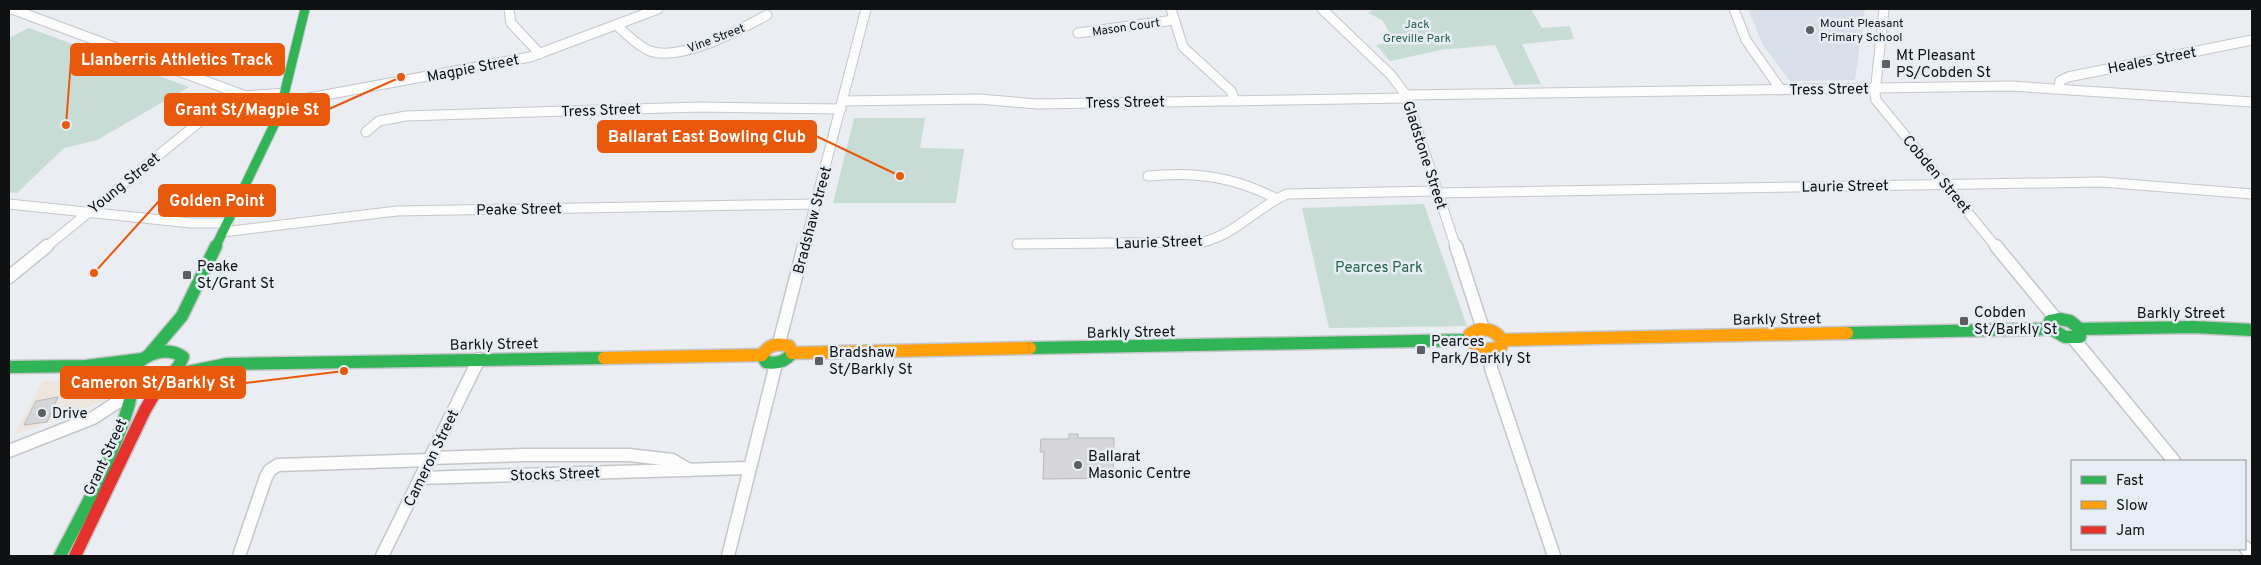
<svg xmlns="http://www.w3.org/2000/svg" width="2261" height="565" font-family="Overpass,sans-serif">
<rect width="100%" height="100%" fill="#eaedf1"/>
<polygon fill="#eee5de" points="43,381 102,381 112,387 115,397 14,435"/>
<polygon fill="#d9dfe9" points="1748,9 1865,9 1855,80 1790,81 1763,45"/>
<g fill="#c7dcd5">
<polygon points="1374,9 1531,9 1542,28 1570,26 1574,39 1522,44 1541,84 1514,85 1495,45 1440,50 1390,61 1376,45 1395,41 1382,20 1368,13"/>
<polygon points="29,28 189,87 97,140 64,148 17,193 9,192 9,38"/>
<polygon points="854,118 925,118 920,148 964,149 956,203 833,203"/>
<polygon points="1424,204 1467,326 1329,328 1302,208"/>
</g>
<g fill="#d6d6d9" stroke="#b8b8bb">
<polygon points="58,397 47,422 24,425 36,401"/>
<polygon points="1069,434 1078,434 1078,438 1114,438 1113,478 1043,479 1044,452 1040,452 1041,439 1069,439"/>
</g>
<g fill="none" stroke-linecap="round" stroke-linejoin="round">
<defs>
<g id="street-far1">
<polyline points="12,9 243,95 257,104 282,104"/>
<polyline points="509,9 511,23 540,54"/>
<polyline points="1171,9 1183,47 1231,91 1235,101"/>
<polyline points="1322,9 1391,75 1406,95 1456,248"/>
<polyline points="1734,9 1746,40 1781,90"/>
<polyline points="1884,9 1875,93 1876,100 1997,248"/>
<path d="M 616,25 C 626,33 637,46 650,51 C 681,62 740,30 767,15"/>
<polyline points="1078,33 1174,20"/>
<polyline points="2059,88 2060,81 2068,77 2252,40"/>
<polyline points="1406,95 2011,86 2252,102"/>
<polyline points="244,96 285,93"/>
<polyline points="843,101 979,99 1037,104 1407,98"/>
<polyline points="282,103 530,57 658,9"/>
<polyline points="366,132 379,121 406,116 699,107 841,109"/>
<path d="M 1148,176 C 1195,171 1235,177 1277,199"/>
<polyline points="1437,193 2101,182 2252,194"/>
<polyline points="9,204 191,223 228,223"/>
<polyline points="223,232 397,211 816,204"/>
<path d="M 1017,244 L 1203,242 C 1236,234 1257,207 1287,194 L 1437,191"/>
<polyline points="45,248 198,123 243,95"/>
<polyline points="804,248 866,9"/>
</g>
<g id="street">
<polyline points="1456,246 1483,329"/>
<polyline points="1996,246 2056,319"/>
<polyline points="9,277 47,246"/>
<polyline points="2073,338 2174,461"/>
<polyline points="779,343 804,246"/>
<polyline points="1488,351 1491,368 1554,556"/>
<polyline points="9,451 93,418 130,394"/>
<polyline points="430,458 522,455 629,455 672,460 689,470"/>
<polyline points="420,478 748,468"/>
<polyline points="2245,547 2252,556"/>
<polyline points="239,556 266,477 270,470 278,465 429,460"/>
<polyline points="382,556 479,359"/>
<polyline points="728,556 776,364"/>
</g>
<polyline id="fast-far1" points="215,248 274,125 282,103 305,9"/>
<g id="fast">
<polygon points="2060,319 2070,321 2080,329 2080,337 2065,337 2051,329 2050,321"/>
<polyline points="2080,329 2193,327 2252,330"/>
<polyline points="1847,333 2051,329"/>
<polyline points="1030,348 1470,340"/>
<path d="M 762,355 L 766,362 C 777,364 785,362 792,353"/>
<polyline points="148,356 182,316 216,246"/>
<polyline points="9,367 86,366 143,359"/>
<polyline points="173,375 227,364 604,358"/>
<path d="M 60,556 C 82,514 105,472 121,428 C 125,416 131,403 131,391 C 131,383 128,376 133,369 C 144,353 167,346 183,357 C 174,380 152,391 130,379"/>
</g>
<g id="slow">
<path d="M 1479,329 C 1489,329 1496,331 1502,340 L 1501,347 C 1487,351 1473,351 1470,334 Z"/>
<polyline points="1502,340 1847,333"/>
<polyline points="792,353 1030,348"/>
<path d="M 762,355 C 769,344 777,343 789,346 L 792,353"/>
<polyline points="604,358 762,355"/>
</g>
<polyline id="jam" points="75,556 145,410 156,391 167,379"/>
</defs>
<use href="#street-far1" stroke="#c4c6c9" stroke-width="11"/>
<use href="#street" stroke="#c4c6c9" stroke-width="15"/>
<use href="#fast-far1" stroke="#c4c6c9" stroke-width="11"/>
<use href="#fast" stroke="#c4c6c9" stroke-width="15"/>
<use href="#slow" stroke="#c4c6c9" stroke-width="15"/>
<use href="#jam" stroke="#c4c6c9" stroke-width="15"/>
<use href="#street-far1" stroke="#fcfcfd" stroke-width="9"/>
<use href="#street" stroke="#fcfcfd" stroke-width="12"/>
<use href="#fast-far1" stroke="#30b455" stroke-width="9"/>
<use href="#fast" stroke="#30b455" stroke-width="12"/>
<use href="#slow" stroke="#ff9f0a" stroke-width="12"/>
<use href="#jam" stroke="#e5322d" stroke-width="12"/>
</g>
<g fill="#5c5e61" stroke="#e7edf4" stroke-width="2">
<circle cx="1810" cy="30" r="5"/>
<rect x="1881" y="59" width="10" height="10" rx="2.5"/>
<rect x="182" y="270" width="10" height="10" rx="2.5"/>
<rect x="1959" y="316" width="10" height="10" rx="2.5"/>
<rect x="1416" y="345" width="10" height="10" rx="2.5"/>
<rect x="814" y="356" width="10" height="10" rx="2.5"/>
<circle cx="42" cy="413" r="5"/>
<circle cx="1078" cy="465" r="5"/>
</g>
<g text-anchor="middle" stroke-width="5" stroke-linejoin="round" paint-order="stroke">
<g font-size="12" fill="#0f1113" stroke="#e7edf4" text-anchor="start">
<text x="1820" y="27">Mount Pleasant<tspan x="1820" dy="14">Primary School</tspan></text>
</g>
<g font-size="12" fill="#26644c" stroke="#e7edf4">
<text x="1417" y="28">Jack<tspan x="1417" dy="14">Greville Park</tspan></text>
</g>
<g font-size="12" fill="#0f1113" stroke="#e7edf4">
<text transform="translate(1126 27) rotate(-8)" y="4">Mason Court</text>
<text transform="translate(716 38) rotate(-21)" y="4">Vine Street</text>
</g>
<g font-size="15" fill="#0f1113" stroke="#e7edf4" text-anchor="start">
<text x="1896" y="60">Mt Pleasant<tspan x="1896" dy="17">PS/Cobden St</tspan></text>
<text x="197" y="271">Peake<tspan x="197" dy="17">St/Grant St</tspan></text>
<text x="1974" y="317">Cobden<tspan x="1974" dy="17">St/Barkly St</tspan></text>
<text x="1431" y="346">Pearces<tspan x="1431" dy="17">Park/Barkly St</tspan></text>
<text x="829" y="357">Bradshaw<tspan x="829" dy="17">St/Barkly St</tspan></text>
<text x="52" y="418">Drive</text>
<text x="1088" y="461">Ballarat<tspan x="1088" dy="17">Masonic Centre</tspan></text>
</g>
<g font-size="15" fill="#0f1113" stroke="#e7edf4">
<text transform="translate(2152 60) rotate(-11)" y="5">Heales Street</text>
<text transform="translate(473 68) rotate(-11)" y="5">Magpie Street</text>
<text transform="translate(1829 89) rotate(-1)" y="5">Tress Street</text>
<text transform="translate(1125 102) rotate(-1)" y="5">Tress Street</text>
<text transform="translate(601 110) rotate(-2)" y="5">Tress Street</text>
<text transform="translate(1425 155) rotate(72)" y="5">Gladstone Street</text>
<text transform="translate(1937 174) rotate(50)" y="5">Cobden Street</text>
<text transform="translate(124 183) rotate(-39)" y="5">Young Street</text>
<text transform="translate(1845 186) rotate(-1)" y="5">Laurie Street</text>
<text transform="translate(519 209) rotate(-1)" y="5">Peake Street</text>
<text transform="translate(812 220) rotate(-75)" y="5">Bradshaw Street</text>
<text transform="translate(1159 242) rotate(-2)" y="5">Laurie Street</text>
<text x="2181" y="318">Barkly Street</text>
<text transform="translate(1777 319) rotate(-1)" y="5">Barkly Street</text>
<text transform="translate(1131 332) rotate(-1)" y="5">Barkly Street</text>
<text transform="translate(494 344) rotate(-1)" y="5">Barkly Street</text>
<text transform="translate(105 457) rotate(-65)" y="5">Grant Street</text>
<text transform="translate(431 458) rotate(-64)" y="5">Cameron Street</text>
<text transform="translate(555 474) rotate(-2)" y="5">Stocks Street</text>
</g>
<g font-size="15" fill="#26644c" stroke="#e7edf4">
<text x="1379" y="272">Pearces Park</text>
</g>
</g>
<path fill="none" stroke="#e8590c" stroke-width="2" d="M66 125L71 60M401 77L329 109M900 176L816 136M94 273L159 201M344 371L245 383"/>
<g fill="#e8590c" stroke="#e7edf4" stroke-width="2">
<circle cx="66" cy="125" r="5"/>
<circle cx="401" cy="77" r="5"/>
<circle cx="900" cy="176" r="5"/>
<circle cx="94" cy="273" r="5"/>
<circle cx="344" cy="371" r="5"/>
</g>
<g fill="#e8590c" stroke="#e8590c" stroke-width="2">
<rect x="71" y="44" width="213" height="31" rx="5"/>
<rect x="165" y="94" width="164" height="31" rx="5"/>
<rect x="598" y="121" width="218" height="31" rx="5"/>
<rect x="159" y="185" width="116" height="31" rx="5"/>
<rect x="61" y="367" width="184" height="31" rx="5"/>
</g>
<g font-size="16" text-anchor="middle" font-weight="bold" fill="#fff">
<text x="177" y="65">Llanberris Athletics Track</text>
<text x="247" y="115">Grant St/Magpie St</text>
<text x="707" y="142">Ballarat East Bowling Club</text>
<text x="217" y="206">Golden Point</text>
<text x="153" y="388">Cameron St/Barkly St</text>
</g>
<rect width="2261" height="565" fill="none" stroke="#0f1113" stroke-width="20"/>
<rect x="2071" y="460" width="175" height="90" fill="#e7edf4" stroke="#91959a"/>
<rect x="2081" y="476" width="25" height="8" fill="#30b455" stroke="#91959a"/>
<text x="2116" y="485" font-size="15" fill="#0f1113">Fast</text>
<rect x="2081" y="501" width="25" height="8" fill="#ff9f0a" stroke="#91959a"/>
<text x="2116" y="510" font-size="15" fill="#0f1113">Slow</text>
<rect x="2081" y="526" width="25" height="8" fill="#e5322d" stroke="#91959a"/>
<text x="2116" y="535" font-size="15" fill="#0f1113">Jam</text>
</svg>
